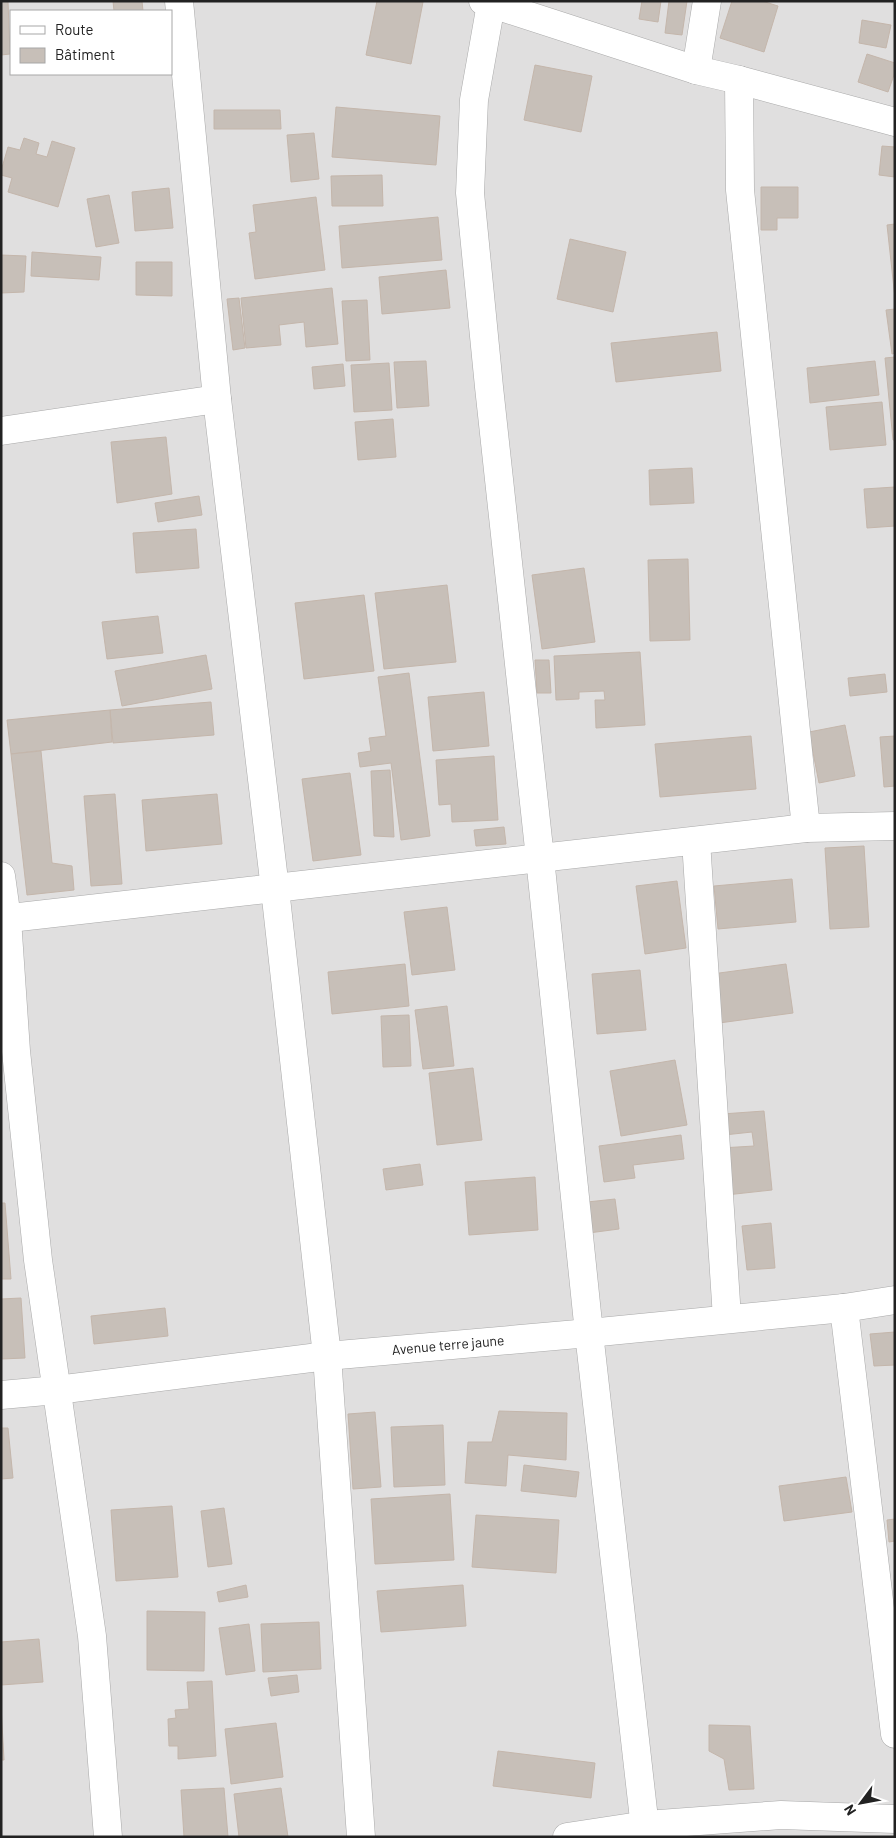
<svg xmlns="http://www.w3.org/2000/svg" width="896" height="1838" font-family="Barlow,sans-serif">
<rect width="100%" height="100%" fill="#f2efe9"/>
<path fill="#e0dfdf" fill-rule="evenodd" d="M 1,1 L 895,1 L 895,1837 L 1,1837 ZM 11,11 L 171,11 L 171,74 L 11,74 Z"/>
<g fill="#c7bfb8" stroke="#c4b6ab">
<polygon points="1,1 8,1 10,54 1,55"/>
<polygon points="113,1 142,1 143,11 114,11"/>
<polygon points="377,1 423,2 411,64 366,55"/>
<polygon points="642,1 661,1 658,22 639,19"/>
<polygon points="669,1 687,1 682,35 665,33"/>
<polygon points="732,1 762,1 778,6 764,52 720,38"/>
<polygon points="862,20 891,25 886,48 859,43"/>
<polygon points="867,54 895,63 895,72 888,92 858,82"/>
<polygon points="535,65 592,76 581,132 524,120"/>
<polygon points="336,107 440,116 436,165 332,157"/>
<polygon points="214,110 280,110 281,129 214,129"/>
<polygon points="314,133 319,179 291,182 287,135"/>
<polygon points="24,138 39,143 36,154 47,157 52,141 75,148 58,207 8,192 12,178 1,175 1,171 8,147 20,150"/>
<polygon points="882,146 895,147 895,177 879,175"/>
<polygon points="382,175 383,206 332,206 331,176"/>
<polygon points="761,187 798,187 798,218 777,218 777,230 761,230"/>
<polygon points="169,188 173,228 135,231 132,192"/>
<polygon points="109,195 119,243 96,247 87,199"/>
<polygon points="316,197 325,270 255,279 249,233 256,232 253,205"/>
<polygon points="438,217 442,260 342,268 339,226"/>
<polygon points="895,224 895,298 887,225"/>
<polygon points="570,239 626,252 613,312 557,299"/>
<polygon points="32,252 101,257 99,280 31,276"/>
<polygon points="1,255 26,256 24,292 1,293"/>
<polygon points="136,262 172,262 172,296 136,295"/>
<polygon points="446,270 450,308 382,314 379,277"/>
<polygon points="332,288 338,344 306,347 304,322 279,325 281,345 246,348 241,298"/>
<polygon points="239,298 245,348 233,350 227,299"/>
<polygon points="367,300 370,360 346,361 342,301"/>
<polygon points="895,309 895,353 892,354 886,310"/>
<polygon points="717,332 721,371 616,382 611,343"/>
<polygon points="895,357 895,440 893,440 885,358"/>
<polygon points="426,361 429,406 397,408 394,362"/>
<polygon points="875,361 879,395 810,403 807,368"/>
<polygon points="389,363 392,410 354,412 351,365"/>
<polygon points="343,364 345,386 314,389 312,367"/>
<polygon points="882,402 886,445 830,450 826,407"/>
<polygon points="393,419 396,457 358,460 355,422"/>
<polygon points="166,437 172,494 117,503 111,442"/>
<polygon points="692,468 694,503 650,505 649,470"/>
<polygon points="895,487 895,526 867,528 864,489"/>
<polygon points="199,496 202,515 158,522 155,503"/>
<polygon points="196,529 199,568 136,573 133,533"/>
<polygon points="688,559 690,640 650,641 648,560"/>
<polygon points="584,568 595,642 542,649 532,575"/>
<polygon points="447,585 456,662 384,669 375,593"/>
<polygon points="364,595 374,671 304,679 295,603"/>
<polygon points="158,616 163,653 107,659 102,622"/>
<polygon points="640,652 645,725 596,728 595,700 605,700 604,691 579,692 579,699 556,700 554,656"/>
<polygon points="206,655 212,689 122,706 115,671"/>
<polygon points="535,660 549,660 551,693 537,693"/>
<polygon points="409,673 430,836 401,840 391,763 360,767 358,753 371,751 369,738 386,736 378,677"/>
<polygon points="885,674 887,692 850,696 848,678"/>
<polygon points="484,692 489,746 433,751 428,697"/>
<polygon points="211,702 214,735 113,743 110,710"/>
<polygon points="110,710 112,742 11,754 7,720"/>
<polygon points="845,725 855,776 819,783 809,732"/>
<polygon points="751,736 756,789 660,797 655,744"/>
<polygon points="895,736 895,786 884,787 880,737"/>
<polygon points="41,751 52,863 72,866 74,890 27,895 11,754"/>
<polygon points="494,756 498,820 452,822 451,804 439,805 436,760"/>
<polygon points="390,770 394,837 374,836 371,771"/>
<polygon points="350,773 361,855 313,861 302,779"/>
<polygon points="115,794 122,884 91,886 84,796"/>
<polygon points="217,794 222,844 146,851 142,800"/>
<polygon points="504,827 506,844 476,846 474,830"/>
<polygon points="864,846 869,927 830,929 825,848"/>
<polygon points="792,879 796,922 718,929 714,886"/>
<polygon points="677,881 686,948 645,954 636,886"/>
<polygon points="447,907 455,970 412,975 404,912"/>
<polygon points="405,964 409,1006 332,1014 328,972"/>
<polygon points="786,964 793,1013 719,1023 712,974"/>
<polygon points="640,970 646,1030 597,1034 592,974"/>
<polygon points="447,1006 454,1066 423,1069 415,1010"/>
<polygon points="409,1015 411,1066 383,1067 381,1016"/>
<polygon points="675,1060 687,1125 621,1136 610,1071"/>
<polygon points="473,1068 482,1140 437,1145 429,1073"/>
<polygon points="764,1111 772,1190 726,1195 721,1148 754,1146 752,1132 724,1135 722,1114"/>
<polygon points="681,1135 684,1159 633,1165 635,1178 604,1182 599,1146"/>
<polygon points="420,1164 423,1185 386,1190 383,1169"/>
<polygon points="535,1177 538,1230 469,1235 465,1182"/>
<polygon points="615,1199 619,1229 581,1234 578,1203"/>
<polygon points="1,1203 5,1203 11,1279 1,1279"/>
<polygon points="771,1223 775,1268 747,1270 742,1226"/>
<polygon points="21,1298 25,1358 1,1359 1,1299"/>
<polygon points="165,1308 168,1336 94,1344 91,1316"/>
<polygon points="895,1332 895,1365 874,1366 870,1334"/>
<polygon points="499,1411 567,1413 566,1460 508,1455 506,1486 465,1483 468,1442 492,1442"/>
<polygon points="375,1412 381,1487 353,1489 348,1414"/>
<polygon points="443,1425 445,1485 394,1487 391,1427"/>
<polygon points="1,1428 8,1428 13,1478 1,1479"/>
<polygon points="524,1465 579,1472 576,1497 521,1491"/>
<polygon points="846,1477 852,1512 784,1521 779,1486"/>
<polygon points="450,1494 454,1560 375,1564 371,1499"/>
<polygon points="172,1506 178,1577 116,1581 111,1510"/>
<polygon points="224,1508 232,1564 208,1567 201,1511"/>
<polygon points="476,1515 559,1520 556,1573 472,1567"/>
<polygon points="895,1519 895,1541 889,1542 887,1520"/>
<polygon points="246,1585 248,1597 219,1602 217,1592"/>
<polygon points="463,1585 466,1626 381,1632 377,1591"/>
<polygon points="147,1611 205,1612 204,1671 147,1670"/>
<polygon points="319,1622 321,1669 263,1672 261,1624"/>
<polygon points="249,1624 255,1671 226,1675 219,1628"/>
<polygon points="39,1639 43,1682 1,1685 1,1642"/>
<polygon points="297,1675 299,1692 271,1696 268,1678"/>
<polygon points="212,1681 216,1756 178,1759 178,1746 169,1746 168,1719 176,1718 175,1710 189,1709 187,1682"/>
<polygon points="1,1706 4,1760 1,1760"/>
<polygon points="276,1723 283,1777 231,1784 225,1729"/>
<polygon points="709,1725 750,1726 754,1789 729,1790 724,1759 709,1751"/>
<polygon points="498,1751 595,1763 591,1798 493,1786"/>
<polygon points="224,1788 228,1837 184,1837 181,1790"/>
<polygon points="281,1788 288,1837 239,1837 234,1794"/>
</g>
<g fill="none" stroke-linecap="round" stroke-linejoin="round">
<defs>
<g id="minor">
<polyline points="179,1 217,399 275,889 327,1356 361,1837"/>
<polyline points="483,1 696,70 739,80 895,122"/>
<polyline points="491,4 474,100 470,193 489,387 540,858 589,1333 646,1837"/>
<polyline points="696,70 707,1"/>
<polyline points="739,80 740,190 806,828"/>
<polyline points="1,431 217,399"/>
<polyline points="696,841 727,1318"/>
<polyline points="1,876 7,919 16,1051 38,1260 92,1636 108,1837"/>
<polyline points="1,919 806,828 895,826"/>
<polyline points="844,1308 895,1734"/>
<polyline points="567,1837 646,1825 781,1815 895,1819"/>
</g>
<polyline id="tertiary" points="1,1395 57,1390 327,1356 589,1333 844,1308 895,1300"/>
</defs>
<use href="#minor" stroke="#a9a9a9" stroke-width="29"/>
<use href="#tertiary" stroke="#a9a9a9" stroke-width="29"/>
<use href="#minor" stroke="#fff" stroke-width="28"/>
<use href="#tertiary" stroke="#fff" stroke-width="28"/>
</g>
<g text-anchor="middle" stroke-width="4.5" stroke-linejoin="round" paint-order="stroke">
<g font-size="14" fill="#222" stroke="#fff">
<text transform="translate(448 1345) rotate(-5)" y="5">Avenue terre jaune</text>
</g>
</g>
<rect width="896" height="1838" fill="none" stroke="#222222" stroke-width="5"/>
<rect x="10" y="10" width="162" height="65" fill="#ffffff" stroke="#a7a7a7"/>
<rect x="20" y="26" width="25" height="8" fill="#ffffff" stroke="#a7a7a7"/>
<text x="55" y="35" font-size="15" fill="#222222">Route</text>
<rect x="20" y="48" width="25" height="15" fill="#c7bfb8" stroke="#a7a7a7"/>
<text x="55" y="60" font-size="15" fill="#222222">Bâtiment</text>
<g transform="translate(861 1803) rotate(238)" stroke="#ffffff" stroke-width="4" paint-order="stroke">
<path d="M0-4L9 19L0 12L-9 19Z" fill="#222222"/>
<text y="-8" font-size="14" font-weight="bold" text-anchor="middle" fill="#222222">N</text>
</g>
</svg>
